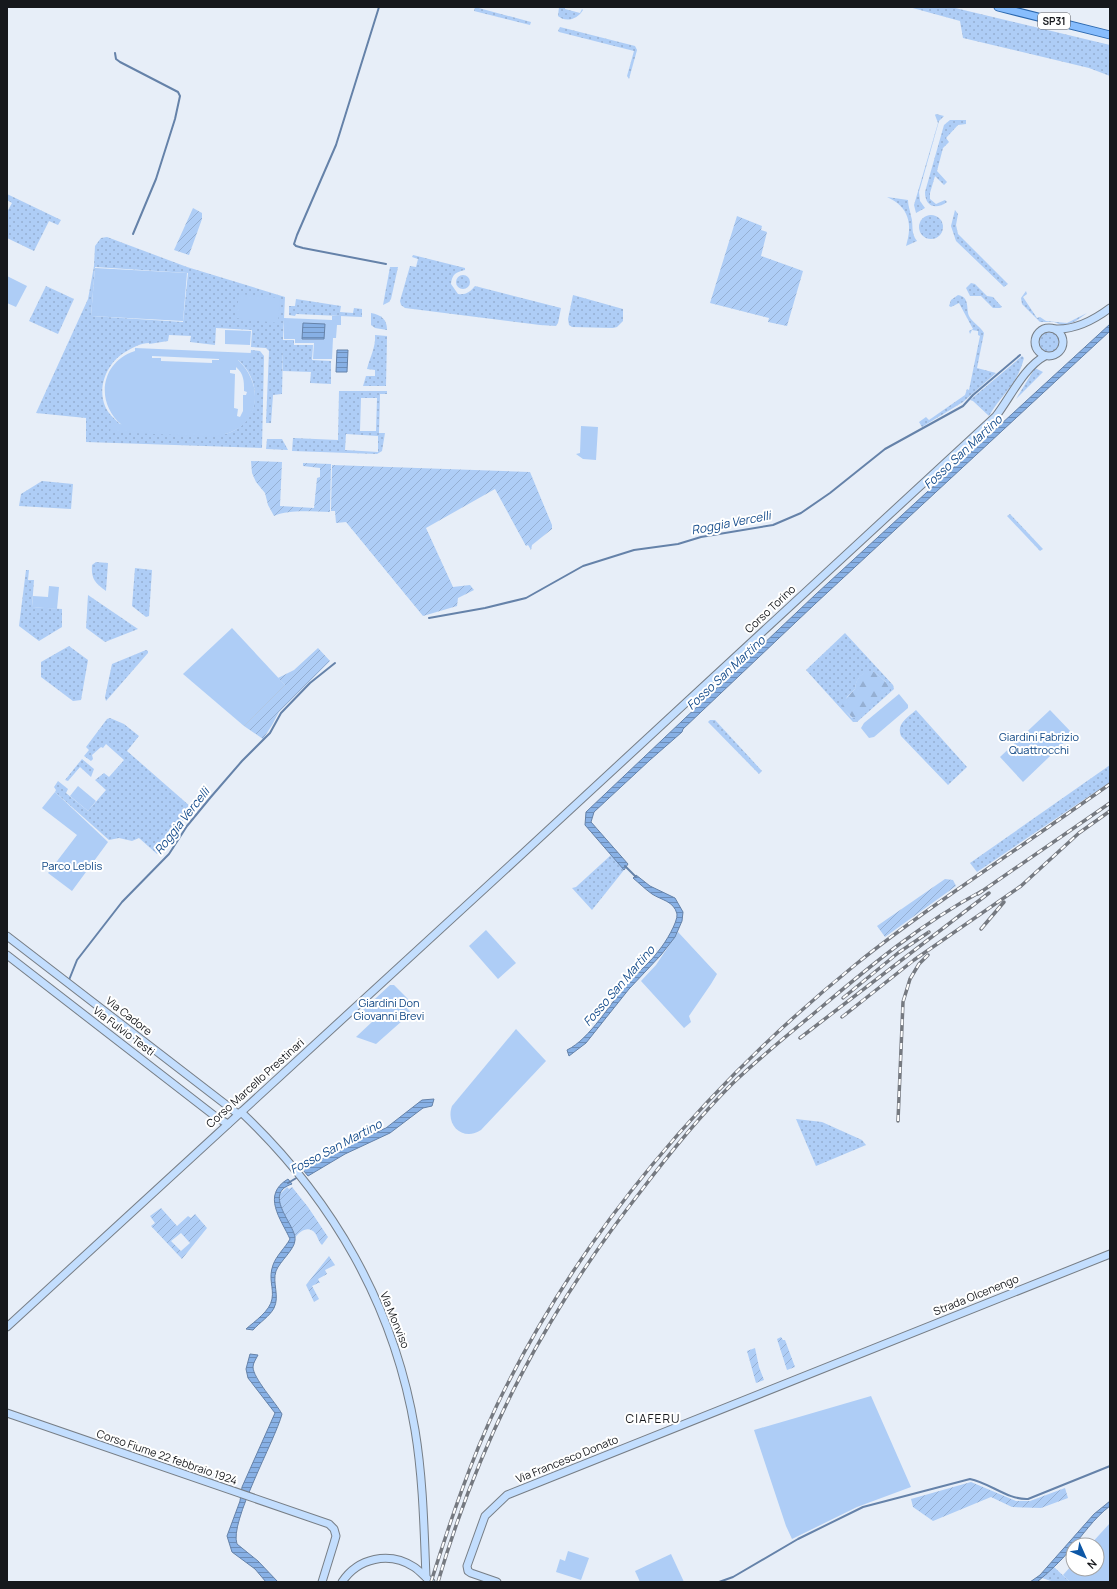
<svg xmlns="http://www.w3.org/2000/svg" width="1117" height="1589" font-family="Manrope,sans-serif">
<defs>
<pattern id="grass-dots" width="8" height="8" patternUnits="userSpaceOnUse"><rect width="8" height="8" fill="#aecdf6"/><path d="M2 2h.1M6 6h.1" fill="none" stroke="#95afd2" stroke-width="1.8" stroke-linecap="round"/></pattern>
<pattern id="forest-firs" width="22" height="20" patternUnits="userSpaceOnUse"><rect width="22" height="20" fill="#aecdf6"/><path d="M5 1l3.5 6h-7zM16 11l3.5 6h-7z" fill="#95afd2"/></pattern>
<pattern id="garden-furrows" width="10" height="10" patternUnits="userSpaceOnUse"><rect width="10" height="10" fill="#aecdf6"/><path d="M-1 1l2-2M0 10L10 0M9 11l2-2" fill="none" stroke="#95afd2"/></pattern>
<pattern id="water-rules" width="6" height="5" patternUnits="userSpaceOnUse"><rect width="6" height="5" fill="#87b0e5"/><path d="M0 2.5h6" fill="none" stroke="#6d8eb9"/></pattern>
</defs>
<rect width="100%" height="100%" fill="#e7eef8"/>
<g fill="url(#grass-dots)" fill-rule="evenodd">
<polygon points="475,7 531,22 530,25 474,11"/>
<path d="M 559,7 L 565,7 L 565,9 L 580,13 L 582,9 L 583,10 C 578,19 566,23 558,16 Z"/>
<polygon points="909,7 951,7 1110,45 1110,76 1089,68 963,38 960,21"/>
<polygon points="560,27 635,46 637,50 629,79 627,76 634,51 559,32 558,31"/>
<polygon points="936,114 944,116 939,121 919,192 920,201 925,208 916,213 914,205 938,123 935,115"/>
<path d="M 950,120 L 966,120 L 966,124 L 958,125 L 946,138 L 949,142 L 943,148 L 937,171 L 947,182 L 944,185 L 935,176 L 930,193 L 930,199 L 936,204 L 945,200 L 947,202 C 936,210 925,207 925,192 L 944,125 Z"/>
<polygon points="7,194 61,220 58,225 49,221 34,251 7,238 7,212 12,203 7,200"/>
<path d="M 887,197 L 908,200 C 908,206 910,210 911,216 C 914,225 910,232 917,241 L 906,246 C 913,224 909,207 887,197 Z"/>
<polygon points="955,210 958,214 956,225 958,234 1008,284 1004,287 956,241 951,226"/>
<circle cx="931" cy="227" r="12"/>
<path d="M 107,237 L 187,267 L 285,297 L 283,340 L 294,340 L 294,345 L 313,345 L 312,360 L 331,361 L 331,384 L 310,383 L 311,372 L 283,371 L 283,349 L 282,394 L 273,395 L 271,423 L 266,423 L 269,351 L 266,348 L 251,347 L 252,330 L 216,328 L 215,345 L 190,342 L 191,336 L 169,335 L 168,341 L 149,344 L 149,343 C 141,343 134,347 127,351 C 106,362 94,392 109,413 C 112,417 116,420 120,424 L 225,434 C 261,424 264,381 237,359 L 250,359 L 251,350 L 260,351 L 264,356 L 262,448 L 86,442 L 86,418 L 36,413 L 88,299 L 94,266 L 95,246 L 101,238 ZM 95,267 L 188,273 L 183,322 L 91,316 Z"/>
<path d="M 413,255 L 465,268 L 465,270 C 456,272 452,274 451,284 L 458,294 C 466,295 470,292 475,286 L 561,308 L 558,323 L 556,326 L 540,325 L 405,308 L 401,305 L 400,301 L 410,266 L 416,267 L 418,259 L 412,257 Z"/>
<polygon points="390,267 398,267 391,299 389,302 383,305"/>
<circle cx="463" cy="282" r="7"/>
<polygon points="971,283 975,284 987,296 993,297 1002,307 1000,308 993,308 981,296 970,296 966,288"/>
<polygon points="46,286 74,299 58,334 29,321"/>
<polygon points="1026,291 1027,294 1023,297 1037,318 1040,317 1046,321 1067,323 1087,313 1076,321 1064,326 1054,322 1040,322 1022,304 1021,298"/>
<polygon points="573,295 623,309 623,321 617,327 613,328 572,327 569,325 568,319"/>
<path d="M 958,295 C 970,297 966,308 969,316 C 972,322 980,326 984,333 L 977,368 L 996,373 L 963,402 L 922,427 L 919,422 L 926,417 L 929,420 L 965,395 L 967,389 L 969,390 L 980,336 L 978,335 L 978,331 L 972,330 L 970,334 L 969,331 L 973,329 L 959,303 L 951,307 L 949,306 L 951,300 Z"/>
<polygon points="296,299 341,306 340,312 353,313 354,308 362,309 362,317 296,314 295,316 289,315 289,306 295,306"/>
<path d="M 371,313 C 381,315 387,319 387,330 L 375,328 L 371,325 Z"/>
<circle cx="1049" cy="342" r="10"/>
<path d="M 375,335 L 387,336 L 386,386 L 363,386 L 366,376 L 375,376 L 375,370 L 367,369 C 370,357 376,347 375,335 Z"/>
<path d="M 1022,356 L 1024,358 C 1017,386 1002,393 989,416 L 973,401 L 970,400 Z"/>
<polygon points="1035,368 1043,372 1016,399"/>
<path d="M 339,391 L 387,391 L 387,394 L 380,394 L 379,433 L 385,433 L 382,451 L 377,454 L 292,451 L 293,438 L 338,440 ZM 361,398 L 377,398 L 376,431 L 360,431 ZM 346,434 L 378,436 L 378,452 L 345,450 Z"/>
<polygon points="267,439 282,439 288,450 266,449"/>
<polygon points="42,481 73,484 71,509 19,506 21,494"/>
<polygon points="1010,514 1043,549 1040,551 1007,516"/>
<path d="M 96,562 L 108,563 L 106,591 C 95,583 91,579 92,565 Z"/>
<polygon points="135,568 152,570 149,616 146,617 132,606"/>
<polygon points="26,570 29,570 28,580 34,580 32,607 62,609 62,627 39,641 19,626"/>
<polygon points="88,595 138,629 105,642 86,628"/>
<path d="M 845,633 L 893,685 L 894,689 L 857,722 L 853,722 L 806,670 ZM 873,671 L 886,682 L 852,718 L 843,708 L 847,697 L 855,689 C 856,678 862,672 873,671 Z"/>
<polygon points="69,646 88,660 81,700 73,701 41,677 41,662"/>
<polygon points="146,650 148,651 148,653 106,701 105,697 112,664"/>
<path d="M 916,710 L 967,767 L 948,785 L 901,736 C 896,724 907,718 916,710 Z"/>
<polygon points="110,718 124,724 139,736 127,751 191,807 189,813 157,854 139,838 132,841 119,838 109,840 55,792 56,790 54,787 58,781 68,789 66,793 88,811 106,790 95,780 104,773 109,777 124,760 106,744 103,748 101,747 92,755 93,759 91,761 84,756 89,750 86,747 107,719"/>
<polygon points="710,720 715,720 762,771 759,774 708,722"/>
<polygon points="82,759 94,769 91,777 80,767 68,781 65,780"/>
<polygon points="1110,765 1110,782 977,872 970,863"/>
<polygon points="611,855 624,870 592,910 572,888 576,887"/>
<polygon points="796,1119 822,1122 862,1140 866,1145 816,1166"/>
<polygon points="1054,1567 1070,1582 1054,1582 1042,1578"/>
</g>
<path fill="url(#forest-firs)" d="M 867,671 L 873,671 C 879,676 888,682 890,690 L 857,718 L 853,718 L 842,708 L 843,702 L 855,689 C 856,679 859,676 867,671 Z"/>
<g fill="#aecdf6" fill-rule="evenodd">
<polygon points="95,268 187,273 183,321 91,316"/>
<polygon points="7,276 27,286 16,307 7,303"/>
<polygon points="239,294 280,298 278,323 236,318"/>
<polygon points="332,316 341,316 341,325 337,325 336,338 333,338 332,359 313,359 314,343 295,343 295,339 284,339 284,318 332,320"/>
<polygon points="225,330 251,331 250,345 225,344"/>
<path d="M 135,348 L 251,353 L 251,359 L 238,360 C 263,383 262,424 225,434 L 224,437 L 110,432 L 111,425 L 122,425 C 95,403 100,362 135,351 ZM 152,356 L 219,359 L 219,360 L 212,360 L 212,363 L 161,361 L 161,358 L 152,358 ZM 236,367 C 244,374 244,381 244,391 L 247,392 L 246,395 L 243,395 L 243,411 L 240,417 L 237,416 L 238,409 L 234,408 L 235,374 L 230,373 L 230,370 L 236,370 Z"/>
<polygon points="581,426 598,427 596,460 583,459 576,454 580,453"/>
<polygon points="49,586 59,587 57,609 32,607 33,596 48,597"/>
<polygon points="232,628 285,685 244,726 183,674"/>
<polygon points="899,694 908,705 908,708 874,737 869,738 861,728 864,723"/>
<polygon points="1050,710 1073,734 1023,782 1000,757"/>
<polygon points="78,786 96,801 88,811 70,796"/>
<polygon points="55,792 108,842 72,891 48,873 77,835 42,808"/>
<polygon points="486,930 516,963 498,979 469,946"/>
<polygon points="678,932 717,974 711,984 689,1016 691,1022 684,1028 641,981 656,965"/>
<polygon points="390,985 394,985 412,1003 407,1008 411,1013 376,1044 356,1037 373,1021 363,1010"/>
<path d="M 516,1029 L 546,1061 L 481,1130 C 463,1142 445,1125 452,1106 Z"/>
<polygon points="871,1396 911,1487 857,1507 792,1539 786,1526 754,1430"/>
<polygon points="1110,1523 1110,1582 1070,1582 1063,1575 1073,1564 1073,1569 1097,1569 1097,1545 1090,1545"/>
<polygon points="568,1551 589,1558 581,1580 556,1572 560,1559 565,1561"/>
<polygon points="671,1554 684,1582 640,1582 635,1571"/>
</g>
<g fill="url(#garden-furrows)" fill-rule="evenodd">
<polygon points="193,208 202,213 202,219 189,255 174,250"/>
<polygon points="737,216 762,226 761,230 767,232 761,256 803,271 787,326 768,322 769,318 710,303"/>
<path d="M 251,461 L 282,462 L 280,506 L 314,508 L 317,478 L 320,477 L 320,468 L 303,466 L 303,463 L 331,464 L 330,512 C 311,512 291,509 274,516 L 268,505 L 265,493 L 256,482 L 252,473 Z"/>
<polygon points="332,465 530,472 552,525 552,529 532,545 531,550 528,545 526,546 495,489 426,528 453,587 470,585 474,590 458,598 457,606 423,616 346,522 336,523 335,511 331,511"/>
<polygon points="318,648 330,661 279,712 272,725 263,739 244,726 285,685 278,678 294,670"/>
<polygon points="945,879 953,880 956,886 885,937 877,926"/>
<path d="M 287,1187 L 289,1189 L 292,1187 L 308,1207 L 328,1237 L 322,1245 C 318,1241 318,1237 315,1233 C 309,1225 299,1231 295,1238 C 292,1223 277,1211 280,1194 Z"/>
<path d="M 161,1208 L 177,1226 L 188,1216 L 191,1218 L 195,1214 L 207,1228 L 182,1259 L 151,1226 L 155,1223 L 150,1216 ZM 181,1233 L 190,1243 L 181,1251 L 171,1241 Z"/>
<polygon points="329,1256 335,1265 325,1270 327,1274 318,1279 320,1283 318,1283 312,1286 319,1299 314,1302 306,1285"/>
<polygon points="781,1337 783,1340 785,1340 795,1367 787,1370 777,1339"/>
<polygon points="755,1348 759,1367 764,1380 756,1383 747,1351"/>
<polygon points="971,1482 1016,1501 1030,1501 1065,1488 1068,1498 1041,1508 1012,1507 991,1497 933,1521 913,1507 911,1499"/>
</g>
<g fill="url(#water-rules)" stroke="#6582a9">
<polygon points="303,323 325,324 324,339 302,339"/>
<polygon points="1110,324 1110,331 815,604 683,729 682,732 650,760 594,812 591,822 628,864 624,870 585,825 586,812 816,594"/>
<polygon points="337,350 348,350 347,372 336,372"/>
<path d="M 636,875 L 650,886 L 675,898 L 683,912 L 682,921 L 675,937 L 661,955 L 629,989 L 586,1043 L 569,1056 L 567,1050 C 590,1039 611,1002 628,983 C 639,971 651,962 660,949 C 665,943 678,922 677,914 C 674,901 661,900 652,894 C 645,889 639,883 633,878 Z"/>
<polygon points="434,1099 432,1106 423,1108 390,1133 345,1154 308,1176 303,1170 340,1148 386,1128 422,1100"/>
<path d="M 288,1179 L 292,1184 C 261,1194 297,1226 295,1240 C 295,1249 280,1261 276,1271 C 272,1283 280,1296 274,1308 C 270,1316 259,1323 253,1330 L 246,1329 C 255,1321 270,1311 272,1299 C 274,1287 268,1279 273,1265 C 276,1256 285,1248 290,1239 C 281,1219 261,1195 288,1179 Z"/>
<path d="M 250,1354 L 258,1355 C 256,1359 253,1363 253,1367 C 253,1378 276,1403 282,1414 C 275,1441 229,1522 237,1544 L 258,1561 L 278,1582 L 266,1582 L 255,1569 L 232,1552 L 227,1536 L 240,1501 L 242,1487 L 275,1413 L 248,1378 L 246,1369 Z"/>
<path d="M 1110,1501 L 1110,1506 C 1094,1518 1082,1536 1070,1550 C 1060,1562 1049,1572 1037,1582 L 1030,1582 L 1040,1575 L 1094,1514 Z"/>
</g>
<g fill="none" stroke-linecap="round" stroke-linejoin="round">
<g stroke="#6582a9" stroke-width="2">
<polyline points="379,7 336,145 297,235 294,244 296,246 303,248 386,264"/>
<polyline points="115,53 116,59 120,62 178,92 180,96 175,119 156,179 133,234"/>
<polyline points="429,618 485,608 526,598 583,566 634,550 678,544 701,537 773,525 801,513 830,493 885,449 963,406 973,395 1020,355"/>
<polyline points="625,866 636,877"/>
<polyline points="69,980 77,960 122,902 169,854 187,826 210,798 242,761 270,733 281,713 310,683 335,663"/>
<polyline points="288,1183 298,1177"/>
<path d="M 719,1582 L 733,1577 L 798,1539 L 863,1507 L 970,1479 C 990,1483 1008,1500 1028,1499 L 1110,1466"/>
</g>
<defs>
<g id="secondary">
<circle cx="1049" cy="342" r="14"/>
<path d="M 1055,329 C 1075,330 1094,320 1110,308"/>
<polyline points="7,936 238,1114"/>
<polyline points="7,955 216,1117 228,1124"/>
<path d="M 241,1112 C 332,1198 394,1305 415,1430 C 423,1478 424,1528 426,1577"/>
<path d="M 7,1327 L 519,857 L 996,416 C 1010,398 1024,367 1045,356"/>
<polyline points="7,1413 329,1524 334,1529 336,1536 334,1543 322,1582"/>
<path d="M 342,1582 C 358,1558 389,1551 414,1567 C 420,1571 425,1577 431,1582"/>
<polyline points="497,1582 471,1573 468,1571 467,1566 485,1516 507,1495 1110,1254"/>
</g>
<polyline id="primary" points="998,7 1110,35"/>
</defs>
<use href="#secondary" stroke="#777e86" stroke-width="9"/>
<use href="#primary" stroke="#2b67ad" stroke-width="9"/>
<use href="#secondary" stroke="#c3defe" stroke-width="7"/>
<use href="#primary" stroke="#87bdfd" stroke-width="7"/>
<defs>
<g id="rail">
<polyline points="978,894 1110,803"/>
<polyline points="981,929 1004,902"/>
<polyline points="843,998 898,953 929,932"/>
<polyline points="842,1017 914,960 1021,886 1079,833 1110,811"/>
<polyline points="800,1038 989,893"/>
<polyline points="898,1121 903,1002 910,979 919,964 928,955"/>
<path d="M 431,1582 C 450,1522 470,1462 497,1405 C 580,1233 707,1085 855,965 C 894,933 935,905 977,876 C 1021,846 1066,815 1110,784"/>
<path d="M 438,1582 C 481,1435 547,1311 641,1191 C 669,1154 699,1117 732,1084 C 759,1058 789,1034 818,1010 C 870,966 922,923 982,891"/>
</g>
</defs>
<use href="#rail" stroke="#757980" stroke-width="3.5"/>
<use href="#rail" stroke="#fff" stroke-width="2" stroke-dasharray="6" stroke-linecap="butt"/>
</g>
<g text-anchor="middle" stroke-width="4" stroke-linejoin="round" paint-order="stroke">
<rect fill="#fff" stroke="#5c5d60" stroke-width="1" x="1038" y="13" width="32" height="16" rx="3"/>
<g font-size="10" font-weight="bold" fill="#16181c">
<text x="1054" y="25">SP31</text>
</g>
<g font-size="11" fill="#16181c" stroke="#fff">
<text transform="translate(770 609) rotate(-43)" y="4">Corso Torino</text>
<text transform="translate(129 1016) rotate(38)" y="4">Via Cadore</text>
<text transform="translate(124 1031) rotate(37)" y="4">Via Fulvio Testi</text>
<text transform="translate(255 1083) rotate(-42)" y="4">Corso Marcello Prestinari</text>
<text transform="translate(976 1295) rotate(-22)" y="4">Strada Olcenengo</text>
<text transform="translate(395 1320) rotate(68)" y="4">Via Monviso</text>
<text transform="translate(167 1457) rotate(19)" y="4">Corso Fiume 22 febbraio 1924</text>
<text transform="translate(567 1459) rotate(-22)" y="4">Via Francesco Donato</text>
</g>
<g font-size="11" fill="#0e4684" stroke="#fff">
<text x="1039" y="741">Giardini Fabrizio<tspan x="1039" dy="13">Quattrocchi</tspan></text>
<text x="72" y="870">Parco Leblis</text>
<text x="389" y="1007">Giardini Don<tspan x="389" dy="13">Giovanni Brevi</tspan></text>
</g>
<g font-size="12" font-style="italic" fill="#164d8c" stroke="#fff">
<text transform="translate(963 452) rotate(-43)" y="4">Fosso San Martino</text>
<text transform="translate(731 523) rotate(-11)" y="4">Roggia Vercelli</text>
<text transform="translate(726 673) rotate(-43)" y="4">Fosso San Martino</text>
<text transform="translate(182 821) rotate(-52)" y="4">Roggia Vercelli</text>
<text transform="translate(619 986) rotate(-49)" y="4">Fosso San Martino</text>
<text transform="translate(336 1147) rotate(-28)" y="4">Fosso San Martino</text>
</g>
<g font-size="12" letter-spacing="1" fill="#16181c" stroke="#fff">
<text x="653" y="1423">CIAFERU</text>
</g>
</g>
<rect width="1117" height="1589" fill="none" stroke="#16181c" stroke-width="16"/>
<g transform="translate(1085 1557) rotate(135)"><circle r="19" fill="#ffffff" stroke="#a2a3a4"/>
<path d="M0-3L7 15L0 10L-7 15Z" fill="#0d57a6"/>
<text y="-6" font-size="11" font-weight="bold" text-anchor="middle" fill="#16181c">N</text>
</g>
</svg>
